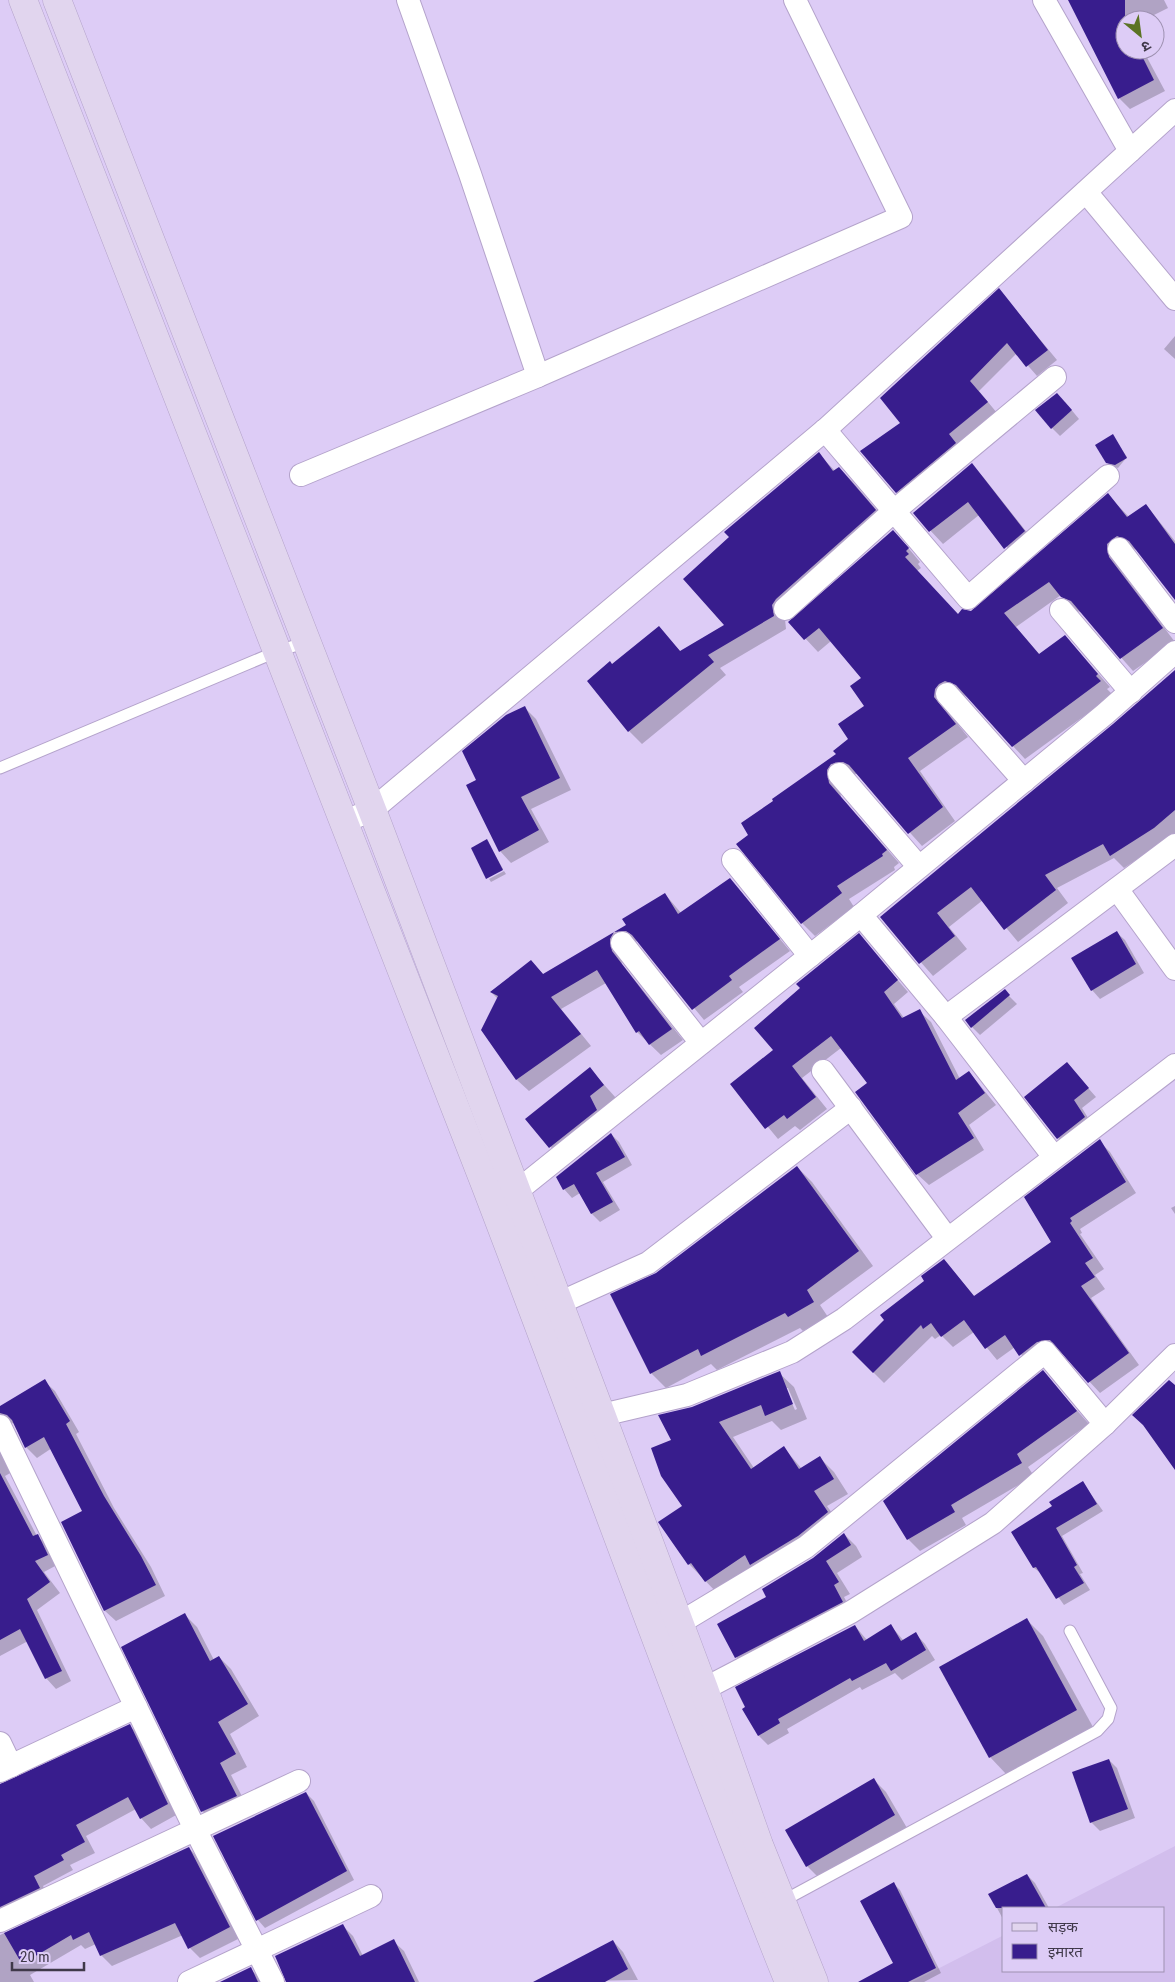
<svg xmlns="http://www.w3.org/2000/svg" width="1175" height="1982" font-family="'Roboto Condensed','Noto Sans Devanagari',sans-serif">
<rect width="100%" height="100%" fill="#ddccf6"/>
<polygon fill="#d2beed" points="1175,1846 1175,1982 912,1982 1004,1935 1004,1971 1164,1971 1164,1908 1055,1908"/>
<g fill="#0003" fill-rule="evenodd">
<polygon points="1069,0 1164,0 1168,8 1144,20 1125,20 1125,50 1143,50 1165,91 1130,109 1119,98"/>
<polygon points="999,290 1057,360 1037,376 1017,353 979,391 997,413 906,502 896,492 902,423"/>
<polygon points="1175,336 1175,359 1164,349"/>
<polygon points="1065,402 1079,419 1060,436 1052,428"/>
<polygon points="1113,436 1127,457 1118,468 1111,466 1107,462"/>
<polygon points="819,454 835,471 839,468 852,481 888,523 785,619 786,629 720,668 726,675 642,744 629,731 613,666 659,628 681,652 726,625"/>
<polygon points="972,465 984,478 1036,544 1018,560 979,515 943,544 914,513"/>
<polygon points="1108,495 1129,517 1146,505 1175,541 1175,598 1139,551 1131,548 1118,564 1121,571 1175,642 1133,671 1082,613 1075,610 1061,595 1016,627 1040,655 1065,636 1110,687 1107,689 1113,695 1025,759 968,697 958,693 947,703 947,711 968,737 920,771 955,821 922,846 857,774 844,776 839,783 841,797 899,863 894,867 895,870 849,899 854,907 815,936 802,923 750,836 838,754 850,739 865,706 862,679 831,641 818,652 790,622 905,544 920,562 918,564 921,568 917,571 958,615 970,612"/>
<polygon points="1175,671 1175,834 1124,868 1114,858 1057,888 1068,903 1018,942 983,900 949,927 967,949 933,976 881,917 1141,703"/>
<polygon points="524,707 536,719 571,790 531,809 549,842 511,863 500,851 478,781"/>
<polygon points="487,841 503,869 487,877"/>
<polygon points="504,871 506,874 491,882 489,879"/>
<polygon points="730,879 790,951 739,987 743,992 704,1020 639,941 626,943 620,950 622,964 683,1040 661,1055 637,1032 606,983 561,1009 591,1046 529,1091 517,1080 482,1030 498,999 491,992 531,961 544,975 627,925 665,894 681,913"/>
<polygon points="1116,932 1125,940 1144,973 1100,999 1092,990 1073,958"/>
<polygon points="859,935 908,992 894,1004 904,1018 919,1011 931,1022 960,1079 969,1072 996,1105 969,1125 984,1150 929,1185 917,1174 869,1083 841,1048 802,1078 827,1109 800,1130 795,1126 778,1139 732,1084 775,1051 802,988"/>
<polygon points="1004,991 1017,1004 980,1035 972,1027"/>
<polygon points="1067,1064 1096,1097 1082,1108 1093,1126 1066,1146 1058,1138"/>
<polygon points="590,1069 616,1098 562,1160 527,1119"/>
<polygon points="611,1134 619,1142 632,1165 603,1182 620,1210 600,1222 592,1214 580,1193 572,1198 564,1189"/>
<polygon points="1099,1141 1110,1152 1136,1193 1080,1229 1082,1233 1080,1234 1104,1269 1095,1275 1105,1289 1091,1298 1139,1365 1100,1393 1061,1351 1048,1352 1031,1366 1015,1347 997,1360 974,1332 953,1347 941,1335 935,1339 932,1336 884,1383 853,1352 926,1281 944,1260 975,1297 1053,1242"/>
<polygon points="797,1167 812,1182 873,1266 820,1305 828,1317 803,1331 800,1328 717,1370 711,1364 666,1388 651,1373 657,1275"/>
<polygon points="1175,1206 1175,1214 1171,1208"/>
<polygon points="1043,1372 1089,1424 1028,1467 1034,1476 962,1518 966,1525 920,1551 908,1539"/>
<path d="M 779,1373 L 794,1387 L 807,1419 L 781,1430 L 772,1421 L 733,1437 L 754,1468 L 784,1448 L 802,1469 L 820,1458 L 834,1472 L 848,1494 L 827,1506 L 842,1527 L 720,1596 L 689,1564 L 683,1506 L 673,1441 L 692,1408 ZM 785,1388 L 788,1388 L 797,1409 L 795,1410 Z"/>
<polygon points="44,1381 55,1391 79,1432 76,1434 114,1508 151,1567 165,1596 116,1621 105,1611 63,1523 84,1512 52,1448 37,1458 26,1447 13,1423 0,1428 0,1408"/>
<polygon points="0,1447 12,1472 5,1476 37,1536 48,1546 57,1565 44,1572 60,1593 37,1610 71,1681 56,1689 46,1678 28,1641 0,1656"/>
<polygon points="1083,1483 1103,1511 1062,1536 1083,1573 1080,1574 1090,1590 1064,1605 1042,1574 1034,1568 1013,1532 1054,1507"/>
<polygon points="844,1534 856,1546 862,1557 837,1573 850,1594 844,1597 853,1614 748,1669 736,1657 767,1598"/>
<polygon points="185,1615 197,1627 214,1660 219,1657 231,1669 259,1716 230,1734 247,1767 231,1775 248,1808 214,1823 202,1811 123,1647"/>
<polygon points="1027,1620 1043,1636 1093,1727 1006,1774 990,1757"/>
<polygon points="855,1626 867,1640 891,1626 904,1641 916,1634 925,1644 935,1660 902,1680 895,1673 862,1690 860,1687 787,1729 789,1733 768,1745 759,1736 743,1709"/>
<polygon points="130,1726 140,1736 178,1814 151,1829 141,1818 136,1809 86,1836 95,1853 70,1865 73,1870 43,1886 49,1898 0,1923 0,1785"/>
<polygon points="1109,1760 1117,1768 1135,1818 1100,1831 1091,1822"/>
<polygon points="874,1780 886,1792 907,1828 820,1879 807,1866"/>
<polygon points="306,1793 314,1801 354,1880 265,1928 258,1920"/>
<polygon points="189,1848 199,1859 240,1938 200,1958 190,1948 183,1935 112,1966 101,1955 96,1944 85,1949 81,1945 30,1975 34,1982 0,1982 0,1935"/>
<polygon points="1027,1875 1035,1883 1049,1908 1004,1908 1004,1921 990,1895"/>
<polygon points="894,1884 900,1890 941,1973 924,1982 876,1982 895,1963"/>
<polygon points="342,1925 353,1936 363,1956 393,1941 404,1951 419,1982 287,1982"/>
<polygon points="613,1941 623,1952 638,1980 536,1982"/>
<polygon points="251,1969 263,1982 223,1982"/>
</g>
<g fill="#381d8d">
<polygon points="1068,0 1125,0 1125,50 1139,50 1154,80 1118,99"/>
<polygon points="999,288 1048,350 1026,367 1007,343 970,381 988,402 949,434 956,443 896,493 860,451 900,423 880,398"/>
<polygon points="1057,393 1072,410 1051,429 1035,410"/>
<polygon points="1113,434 1127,458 1115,465 1106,463 1095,445"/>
<polygon points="819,452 833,471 839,467 876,510 776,599 772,605 774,616 708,655 714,662 628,732 587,681 610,661 612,664 659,626 680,651 724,625 683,579 729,537 724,532"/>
<polygon points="972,463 1025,531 1004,549 968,502 929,532 913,513"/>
<polygon points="1108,493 1127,517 1146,504 1175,544 1175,600 1129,541 1117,536 1107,544 1109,557 1163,628 1120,659 1071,601 1061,597 1049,582 1004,613 1039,654 1065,635 1098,674 1096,676 1101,681 1012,747 956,685 945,681 939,684 935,689 934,697 956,724 908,758 943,807 908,834 849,765 843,762 831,764 827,770 829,783 887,850 882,854 883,856 837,886 842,893 801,924 736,844 748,835 741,823 773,801 772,799 836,754 833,751 848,739 838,724 864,706 850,686 861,678 819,628 804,640 788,622 893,530 909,548 906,551 909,554 905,557 958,614 962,609 971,611"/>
<polygon points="1175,670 1175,810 1154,828 1110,856 1103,844 1045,875 1056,890 1004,930 971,887 937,913 955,936 919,964 880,917 1113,724"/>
<polygon points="525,706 560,778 521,797 539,830 499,852 466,785 476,780 462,751 506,715"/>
<polygon points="487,839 503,870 486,879 471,848"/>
<polygon points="730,878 780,939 729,976 732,980 692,1010 632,935 626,931 614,932 610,939 612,951 672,1029 649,1045 639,1031 636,1033 597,970 551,997 581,1034 516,1080 481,1030 498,996 490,992 531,960 543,974 626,925 622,919 665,893 678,914"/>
<polygon points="1117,931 1136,964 1091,991 1071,958"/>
<polygon points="859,933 898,980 884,992 902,1018 920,1009 956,1080 969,1071 985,1093 958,1113 974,1138 916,1175 855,1092 867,1083 831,1036 792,1066 816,1097 787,1119 784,1115 765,1129 730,1084 773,1050 754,1028 800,988 796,984"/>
<polygon points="1005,989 1010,995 971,1028 965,1020"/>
<polygon points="1067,1062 1089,1088 1074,1100 1085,1117 1057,1139 1024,1097"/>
<polygon points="590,1067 604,1085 590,1096 597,1110 549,1148 525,1119"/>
<polygon points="611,1133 625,1157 596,1173 613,1202 591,1214 574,1184 563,1190 556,1177"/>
<polygon points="1100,1139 1126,1182 1070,1218 1072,1221 1070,1223 1093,1258 1085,1263 1095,1277 1081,1286 1129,1353 1088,1383 1050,1340 1037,1342 1019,1356 1005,1335 985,1349 964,1320 941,1337 931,1323 923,1329 921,1325 873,1373 852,1352 884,1320 880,1315 924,1281 921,1276 944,1259 974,1296 1051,1242 1024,1197"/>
<polygon points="797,1166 859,1251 807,1290 814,1302 788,1317 785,1313 701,1356 698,1349 650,1374 610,1294 656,1273"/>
<polygon points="1043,1370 1077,1411 1017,1454 1022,1463 951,1505 955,1512 907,1540 883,1501"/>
<polygon points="780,1371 793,1404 765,1416 761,1405 719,1422 751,1469 784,1446 799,1469 820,1456 834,1479 814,1491 828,1512 798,1536 750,1565 745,1555 705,1582 691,1563 688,1565 658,1522 682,1506 661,1476 651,1448 671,1440 658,1415 692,1407"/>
<polygon points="45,1379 70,1421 66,1424 104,1496 141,1556 156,1585 104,1611 61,1522 82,1511 44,1437 25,1448 12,1420 7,1415 0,1413 0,1406"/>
<polygon points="1169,1380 1175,1385 1175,1470 1143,1425 1132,1415"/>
<polygon points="0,1473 33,1536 38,1534 48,1555 35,1561 50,1582 27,1599 62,1671 45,1679 20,1629 0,1640"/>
<polygon points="1083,1481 1097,1504 1056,1528 1077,1565 1074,1567 1084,1583 1056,1599 1036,1567 1033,1568 1011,1532 1052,1506 1049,1502"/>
<polygon points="844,1533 851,1545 826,1561 839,1582 834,1585 843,1602 735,1658 717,1624 766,1597 762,1589 813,1558"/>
<polygon points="185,1613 210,1661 219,1656 248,1704 218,1722 236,1754 220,1763 237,1796 201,1812 121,1647"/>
<polygon points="1027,1618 1077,1710 989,1758 939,1667"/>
<polygon points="891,1624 901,1641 916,1632 926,1650 891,1671 886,1663 852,1681 850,1678 778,1719 780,1723 758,1736 742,1709 745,1707 735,1687 855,1625 864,1641"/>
<polygon points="130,1724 168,1804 140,1819 128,1797 76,1825 85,1842 61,1855 64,1860 34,1876 40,1888 0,1907 0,1784"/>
<polygon points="1109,1759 1128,1809 1090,1823 1072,1772"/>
<polygon points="874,1778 895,1815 806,1867 785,1830"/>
<polygon points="306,1792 347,1871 256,1921 213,1836"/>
<polygon points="189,1847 230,1927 188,1949 175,1923 100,1956 89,1932 73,1940 71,1935 22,1964 4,1933"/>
<polygon points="1027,1874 1046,1908 996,1908 988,1894"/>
<polygon points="894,1882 936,1968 908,1982 858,1982 893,1963 860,1901"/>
<polygon points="343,1924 360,1956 394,1939 415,1982 286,1982 275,1956"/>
<polygon points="613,1940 628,1969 605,1982 533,1982"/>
<polygon points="251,1967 258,1982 220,1982"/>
</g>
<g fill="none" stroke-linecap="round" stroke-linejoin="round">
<defs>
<g id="lane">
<polyline points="0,768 278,651 307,642"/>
<polyline points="781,1902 1097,1731 1108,1719 1111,1708 1070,1631"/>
</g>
<g id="street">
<polyline points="1044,0 1130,151"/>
<polyline points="1086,192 1175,299"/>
<polyline points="538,376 901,217 795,0"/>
<polyline points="825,430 968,598 1108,476"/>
<polyline points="301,475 538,376 470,174 408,0"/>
<polyline points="1119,549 1175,622"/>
<polyline points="785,609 894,511 1055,377"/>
<polyline points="1061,610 1131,692"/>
<polyline points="947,694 1024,781"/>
<polyline points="839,774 919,867"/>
<polyline points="346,821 372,810 825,430 1175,110"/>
<polyline points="733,860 810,956"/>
<polyline points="1117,889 1175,969"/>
<polyline points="861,915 946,1017 1054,1157"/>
<polyline points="622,943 701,1043"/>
<polyline points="946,1017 1175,845"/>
<polyline points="823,1071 947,1238"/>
<polyline points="517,1191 861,915 1105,714 1175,652"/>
<polyline points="559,1303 648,1263 851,1108"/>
<polyline points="585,1419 687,1395 792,1352 844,1319 1175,1065"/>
<polyline points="0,1426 195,1829 273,1982"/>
<polyline points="678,1624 806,1547 1045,1352 1105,1424"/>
<polyline points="704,1689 851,1612 993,1523 1105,1424 1175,1355"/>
<polyline points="0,1743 11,1766"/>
<polyline points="0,1771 136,1707"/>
<polyline points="0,1921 299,1781"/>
<polyline points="189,1982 371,1896"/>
</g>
<g id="secondary">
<path d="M 23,0 C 178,394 334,788 485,1184 C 587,1450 683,1718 789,1982"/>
<polyline points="57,0 376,820 601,1414 704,1689 759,1845 814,1982"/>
</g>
</defs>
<use href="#lane" stroke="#b4a3cb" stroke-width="13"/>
<use href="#street" stroke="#b4a3cb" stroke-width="24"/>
<use href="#secondary" stroke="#b4a3cb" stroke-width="29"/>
<use href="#lane" stroke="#fff" stroke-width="11"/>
<use href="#street" stroke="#fff" stroke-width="22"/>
<use href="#secondary" stroke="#e1d5ee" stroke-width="28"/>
</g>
<rect x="1002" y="1907" width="162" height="65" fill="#ddccf6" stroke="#9e91b1"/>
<rect x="1012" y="1923" width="25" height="8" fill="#e1d5ee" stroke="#9e91b1"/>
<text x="1048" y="1932" font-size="15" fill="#40394a">सड़क</text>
<rect x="1012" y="1944" width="25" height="15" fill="#381d8d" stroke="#9e91b1"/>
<text x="1048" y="1957" font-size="15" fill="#40394a">इमारत</text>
<g transform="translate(1140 35) rotate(151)"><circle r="24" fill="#ddccf6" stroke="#9e91b1"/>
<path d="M0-4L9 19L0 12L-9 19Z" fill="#5b7324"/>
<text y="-8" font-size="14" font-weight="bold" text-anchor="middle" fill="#40394a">उ</text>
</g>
<path d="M12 1962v8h72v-8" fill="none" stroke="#40394a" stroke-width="2.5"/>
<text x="20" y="1962" font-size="15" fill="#40394a" stroke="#ddccf6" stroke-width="4" paint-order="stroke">20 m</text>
</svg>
